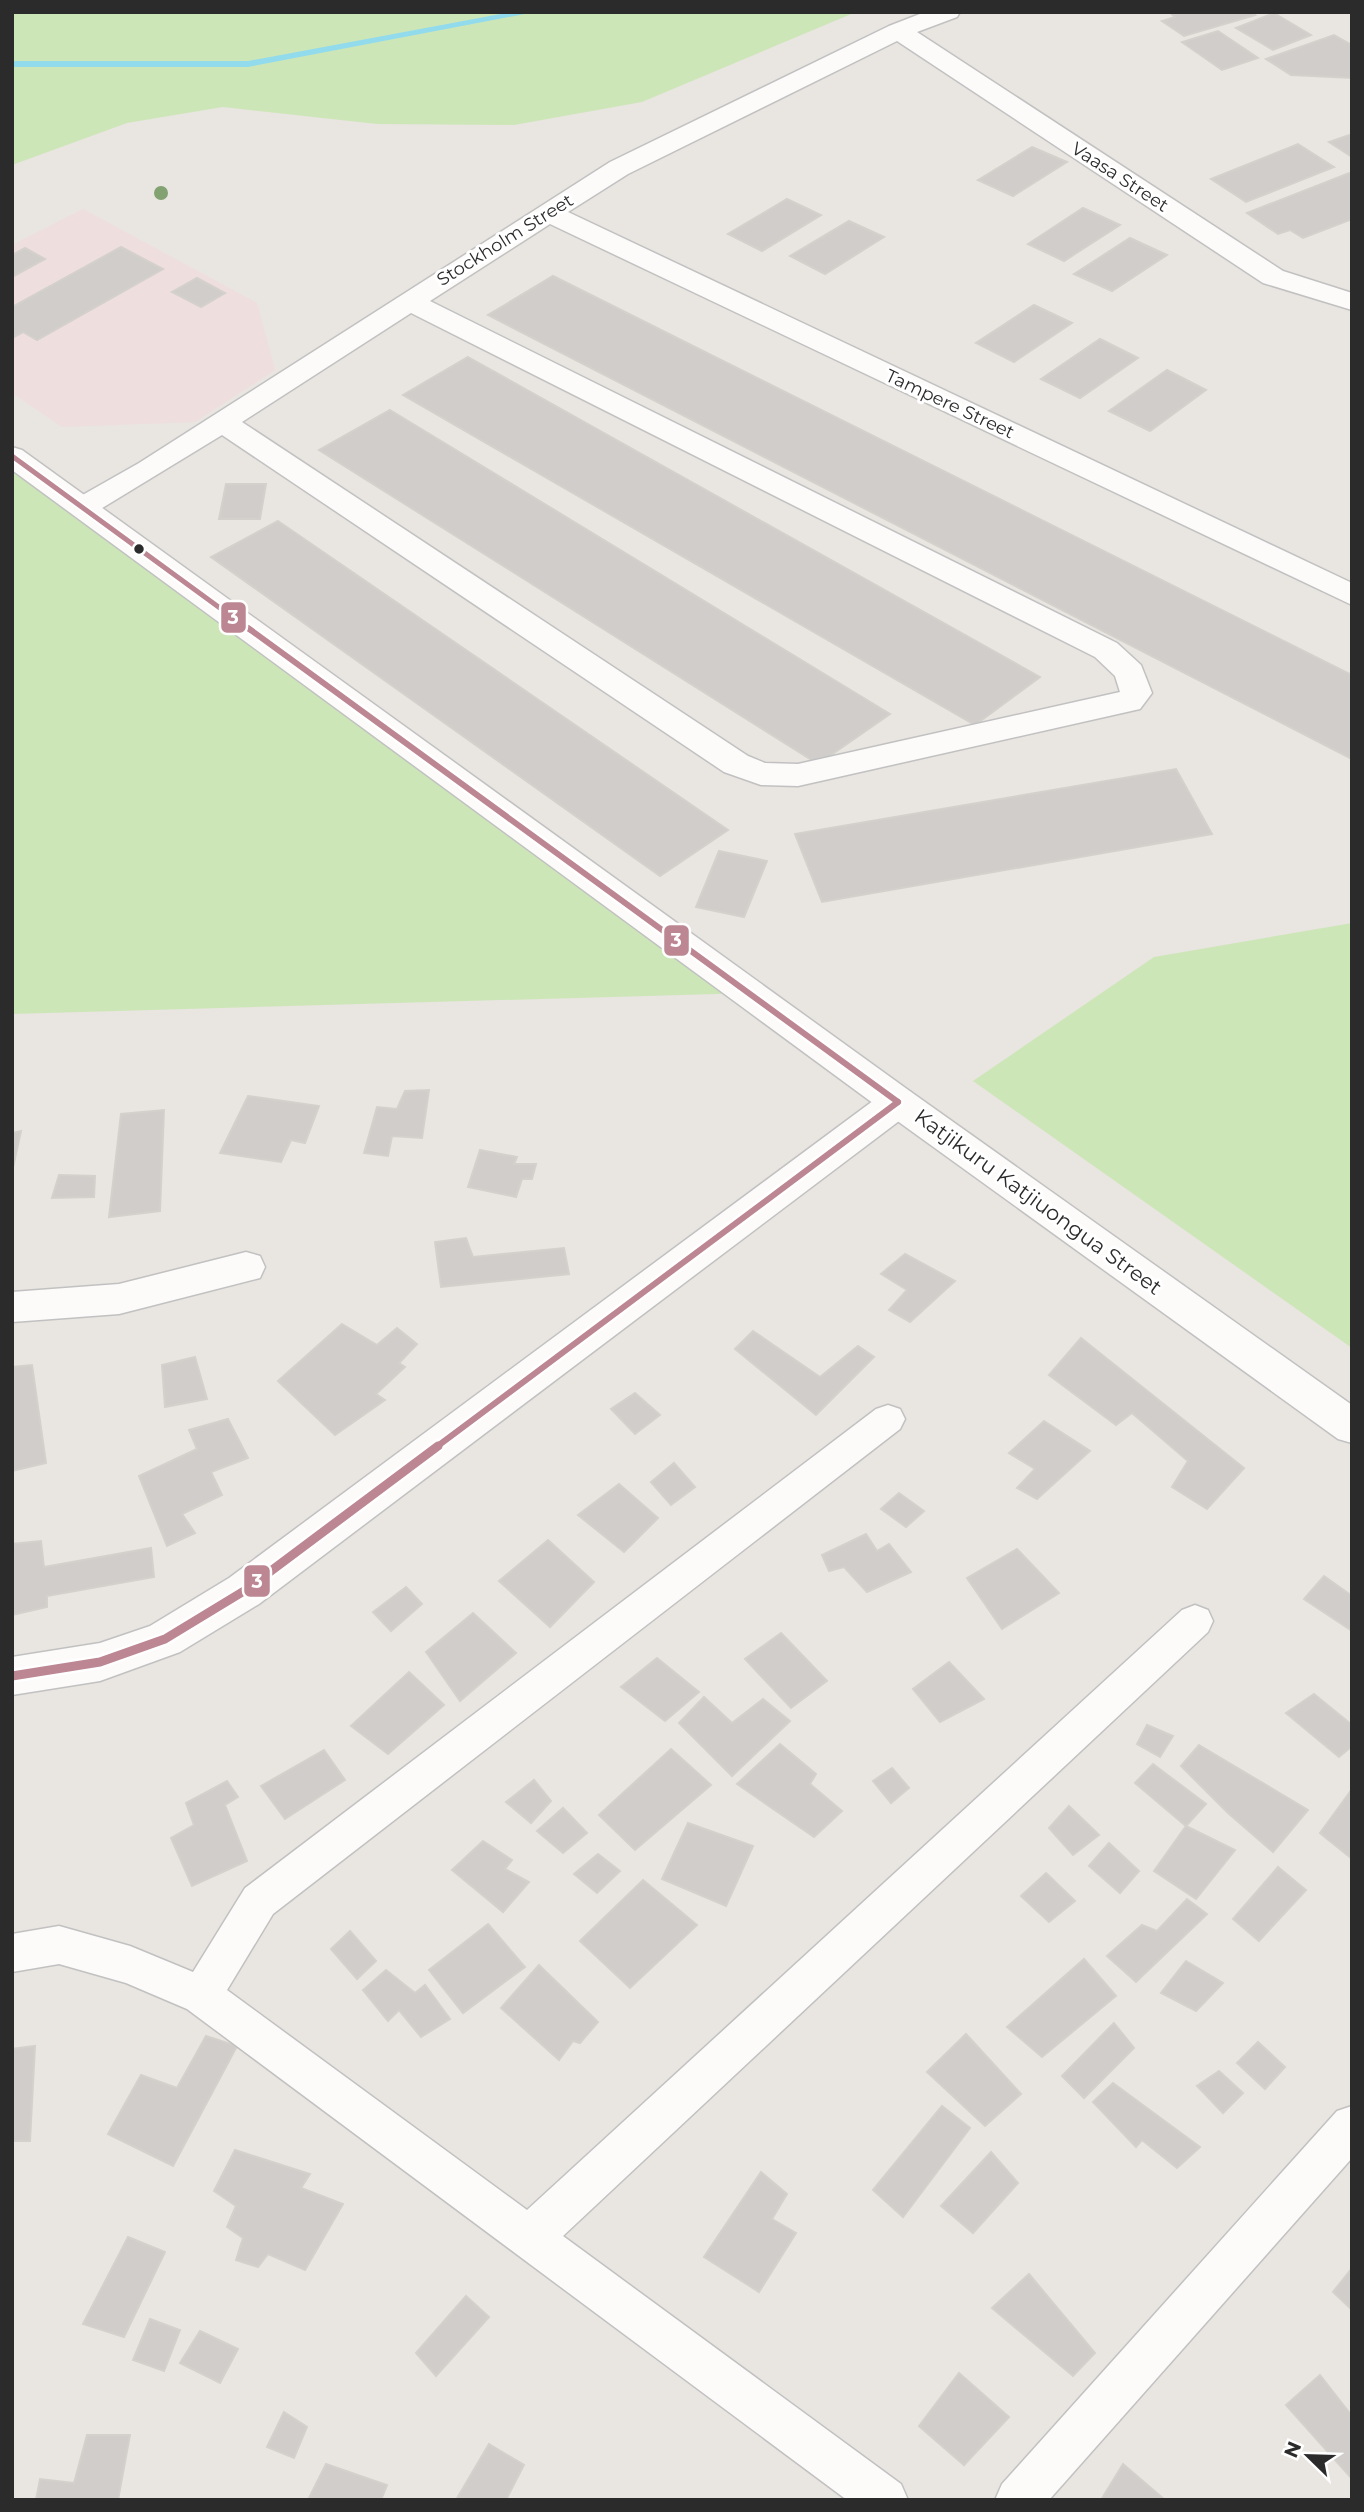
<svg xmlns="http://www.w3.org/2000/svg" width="1364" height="2512" font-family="Montserrat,sans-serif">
<rect width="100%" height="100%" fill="#e9e5e0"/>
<polygon fill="#efdede" points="83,209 257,303 275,370 195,422 62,427 12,393 12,245"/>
<g fill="#cde6b8">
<polygon points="12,12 856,12 642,102 514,125 377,124 223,107 127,123 12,165"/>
<polygon points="12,456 751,993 12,1014"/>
<polygon points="1352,923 1352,1348 973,1081 1154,957"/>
</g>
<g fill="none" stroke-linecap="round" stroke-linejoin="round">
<polygon fill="#91dbed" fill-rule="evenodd" points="511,12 535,12 248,67 12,67 12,61 248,61"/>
</g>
<g fill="#d0cdca" stroke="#d4d1cc" stroke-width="2">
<polygon points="1169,12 1251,12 1255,15 1184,36 1162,21 1175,17"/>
<polygon points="1274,13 1311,35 1273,50 1236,28"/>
<polygon points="1218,31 1258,58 1222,70 1182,42"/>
<polygon points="1334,35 1352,45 1352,78 1291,75 1266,59"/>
<polygon points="1349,135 1352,137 1352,157 1329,142"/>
<polygon points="1298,144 1334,167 1246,202 1211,179"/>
<polygon points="1032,147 1067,162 1013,196 978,180"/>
<polygon points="1349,173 1352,175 1352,219 1303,238 1290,230 1278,234 1247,213"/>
<polygon points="787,199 821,215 762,251 728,234"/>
<polygon points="1083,208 1120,225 1064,261 1028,244"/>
<polygon points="849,221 884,237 825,274 790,256"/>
<polygon points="1130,238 1167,255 1112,291 1074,274"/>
<polygon points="121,247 163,269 37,340 23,332 12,338 12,307"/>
<polygon points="25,248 45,259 12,277 12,255"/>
<polygon points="553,276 1352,675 1352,759 488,315"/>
<polygon points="197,278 225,293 201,307 172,292"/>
<polygon points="1034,305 1072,323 1014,362 976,343"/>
<polygon points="1100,339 1138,358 1080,398 1041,379"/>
<polygon points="468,357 1040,677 975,725 403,395"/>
<polygon points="1167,370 1206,390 1150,431 1109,411"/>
<polygon points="390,410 890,714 818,764 319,450"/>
<polygon points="226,484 266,484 260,519 219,519"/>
<polygon points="278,521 728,830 660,876 211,557"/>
<polygon points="1176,769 1212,834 822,902 795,834"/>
<polygon points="719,851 767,861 744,917 696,907"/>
<polygon points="429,1090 422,1138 392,1136 388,1156 364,1153 377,1107 397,1109 405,1091"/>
<polygon points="248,1096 319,1106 305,1143 291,1140 281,1162 220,1153"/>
<polygon points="164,1110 160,1211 109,1217 121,1114"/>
<polygon points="21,1131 12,1172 12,1133"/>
<polygon points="480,1150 517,1157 514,1164 536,1164 532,1179 522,1179 516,1197 468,1187"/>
<polygon points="59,1175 95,1176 94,1197 52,1198"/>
<polygon points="466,1238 473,1257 564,1248 569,1274 441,1287 435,1242"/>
<polygon points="905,1254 955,1281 910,1322 889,1310 907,1290 881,1274"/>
<polygon points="342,1324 377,1345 397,1328 417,1344 399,1363 405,1367 376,1394 385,1400 335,1435 278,1381"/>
<polygon points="753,1331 820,1377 858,1346 874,1357 816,1415 735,1349"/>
<polygon points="1081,1338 1244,1468 1207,1509 1172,1487 1188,1461 1132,1413 1116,1425 1049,1375"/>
<polygon points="195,1357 207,1399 165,1407 162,1365"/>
<polygon points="32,1365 46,1463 12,1471 12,1367"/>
<polygon points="635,1393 660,1415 635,1434 611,1409"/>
<polygon points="228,1419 248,1458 211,1472 222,1495 182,1514 195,1533 167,1546 139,1476 197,1449 189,1430"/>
<polygon points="1044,1421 1090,1451 1037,1499 1017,1488 1035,1469 1009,1453"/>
<polygon points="674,1463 695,1487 671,1505 651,1482"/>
<polygon points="619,1484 658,1518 624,1552 578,1515"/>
<polygon points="899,1493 924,1511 906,1527 881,1509"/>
<polygon points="866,1534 877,1551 889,1544 911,1572 867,1592 844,1567 829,1571 822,1555"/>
<polygon points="548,1540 594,1582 550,1627 499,1581"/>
<polygon points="41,1541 44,1567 151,1548 154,1577 47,1596 47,1607 12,1615 12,1544"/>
<polygon points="1017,1549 1059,1593 1002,1629 967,1578"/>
<polygon points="1324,1576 1352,1596 1352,1631 1304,1599"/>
<polygon points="406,1587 422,1604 391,1631 373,1612"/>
<polygon points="473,1613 516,1653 460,1701 426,1652"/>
<polygon points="781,1633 827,1681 791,1708 745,1659"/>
<polygon points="657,1658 699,1692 665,1721 621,1687"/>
<polygon points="949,1662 984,1699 940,1722 913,1689"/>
<polygon points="409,1672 444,1705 388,1754 351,1726"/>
<polygon points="1314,1694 1352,1725 1352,1746 1339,1757 1286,1713"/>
<polygon points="704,1697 732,1723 763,1699 790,1721 732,1776 679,1723"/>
<polygon points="1147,1725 1173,1736 1160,1757 1137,1744"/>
<polygon points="780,1744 816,1774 810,1784 842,1811 814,1837 737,1784"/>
<polygon points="1199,1745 1308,1810 1273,1852 1228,1813 1181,1766"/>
<polygon points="671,1749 711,1785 635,1850 599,1815"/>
<polygon points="324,1750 345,1780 285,1819 261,1786"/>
<polygon points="1153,1764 1206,1804 1186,1826 1135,1783"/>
<polygon points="892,1768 909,1788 891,1803 873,1781"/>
<polygon points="534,1780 551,1801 531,1823 506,1802"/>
<polygon points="227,1781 238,1797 225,1805 247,1861 192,1886 171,1838 194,1825 186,1803"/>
<polygon points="1352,1789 1352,1859 1320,1833"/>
<polygon points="1069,1806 1099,1835 1073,1855 1049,1828"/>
<polygon points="563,1808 587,1833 563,1853 537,1831"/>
<polygon points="688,1823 753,1846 726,1906 662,1879"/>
<polygon points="1186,1826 1235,1850 1196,1899 1154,1871"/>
<polygon points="483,1841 512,1860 505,1869 529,1882 503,1912 452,1870"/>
<polygon points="1109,1843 1139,1871 1120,1893 1089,1866"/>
<polygon points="598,1854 620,1871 597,1893 574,1874"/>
<polygon points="1278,1867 1306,1890 1259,1941 1233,1919"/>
<polygon points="1046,1873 1075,1901 1049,1922 1021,1896"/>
<polygon points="643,1880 697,1925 630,1988 580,1941"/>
<polygon points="1187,1899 1207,1914 1136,1982 1107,1956 1142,1925 1157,1931"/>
<polygon points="488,1924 525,1967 463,2013 429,1970"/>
<polygon points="350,1931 376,1961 357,1979 331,1949"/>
<polygon points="1084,1959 1116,1996 1042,2057 1007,2027"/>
<polygon points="1186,1961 1223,1983 1196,2011 1161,1993"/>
<polygon points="539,1965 598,2022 580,2043 573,2041 559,2060 501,2008"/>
<polygon points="386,1970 415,1993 425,1985 450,2019 421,2037 399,2010 388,2021 363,1990"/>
<polygon points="1114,2023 1134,2048 1084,2098 1062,2076"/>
<polygon points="966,2034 1021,2094 985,2126 927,2072"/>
<polygon points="206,2036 237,2046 173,2166 108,2134 141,2075 177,2088"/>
<polygon points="1258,2042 1285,2067 1265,2089 1237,2063"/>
<polygon points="35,2046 30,2141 12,2141 12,2049"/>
<polygon points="1219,2071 1243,2093 1223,2113 1197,2086"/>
<polygon points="1113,2083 1200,2147 1177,2168 1142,2140 1136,2147 1093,2102"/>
<polygon points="942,2106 970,2128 903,2217 873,2190"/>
<polygon points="235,2150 310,2174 301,2188 343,2204 305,2270 268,2254 258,2267 236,2260 243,2238 227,2227 236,2206 214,2191"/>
<polygon points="991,2152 1018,2183 973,2233 941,2206"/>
<polygon points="761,2172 787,2194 772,2219 796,2233 759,2292 704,2257"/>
<polygon points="128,2237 165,2252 124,2337 83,2324"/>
<polygon points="1352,2268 1352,2310 1333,2292"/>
<polygon points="1029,2274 1095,2353 1073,2376 992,2308"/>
<polygon points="466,2296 489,2317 436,2376 416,2353"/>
<polygon points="150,2319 180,2330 164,2371 133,2360"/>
<polygon points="200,2331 238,2349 220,2383 180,2363"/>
<polygon points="959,2373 1009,2417 964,2465 919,2426"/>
<polygon points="1320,2375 1352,2416 1352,2479 1286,2405"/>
<polygon points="284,2412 307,2427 294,2458 267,2447"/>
<polygon points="87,2435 130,2435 118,2500 36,2500 40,2479 74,2483"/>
<polygon points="489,2444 524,2465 506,2500 456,2500"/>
<polygon points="326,2464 387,2485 381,2500 308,2500"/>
<polygon points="1123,2464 1165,2500 1101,2500"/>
</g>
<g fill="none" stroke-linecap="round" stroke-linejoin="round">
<defs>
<g id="service">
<polygon points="888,1405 900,1409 905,1419 900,1429 273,1914 227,1990 527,2210 1182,1610 1195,1605 1208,1610 1213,1621 1208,1632 563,2236 901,2484 908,2500 847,2500 187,2009 126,1983 59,1964 12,1972 12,1934 59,1926 130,1946 193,1972 245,1888 876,1409"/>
<polygon points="1352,2106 1352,2158 1049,2500 995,2500 1002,2484 1337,2111"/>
</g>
<g id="minor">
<path d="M 925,12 L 960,12 L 957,17 L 917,32 L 1283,271 L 1352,293 L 1352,310 L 1263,283 L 897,41 L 628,174 L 568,212 L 1352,583 L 1352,605 L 550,224 L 430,301 L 1117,643 L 1141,665 L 1152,693 L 1140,709 L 798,786 L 761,785 L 724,772 L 222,435 L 94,513 L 83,516 L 72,513 L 68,507 L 72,501 L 139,463 L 610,162 L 889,26 ZM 411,313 L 1095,657 L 1115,676 L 1120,692 L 798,764 L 765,763 L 748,756 L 242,422 Z"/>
<polygon points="898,1088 911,1092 916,1102 911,1112 259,1604 180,1652 100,1681 12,1695 12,1657 100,1643 150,1626 229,1578 885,1092"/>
<polygon points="246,1252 260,1256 265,1267 260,1278 119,1314 12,1322 12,1292 119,1284"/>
</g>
<polygon id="tertiary" points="12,447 22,450 911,1092 1352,1405 1352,1443 1338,1439 885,1112 12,470"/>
</defs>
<use href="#service" stroke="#c2c1c2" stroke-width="3"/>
<use href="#minor" stroke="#c2c1c2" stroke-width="3"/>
<use href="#tertiary" stroke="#c2c1c2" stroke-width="3"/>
<use href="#service" fill="#fcfbfa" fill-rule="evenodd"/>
<use href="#minor" fill="#fcfbfa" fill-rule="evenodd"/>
<use href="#tertiary" fill="#fcfbfa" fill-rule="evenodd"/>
<defs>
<polyline id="bus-1-far2" points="12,456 250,630"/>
<g id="bus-1-far1">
<polyline points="248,628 898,1102"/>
<polyline points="435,1448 898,1102"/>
</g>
<polyline id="bus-1" points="12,1676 100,1662 165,1639 244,1591 438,1446"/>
</defs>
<use href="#bus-1-far2" stroke="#fff" stroke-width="9"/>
<use href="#bus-1-far1" stroke="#fff" stroke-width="11"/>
<use href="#bus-1" stroke="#fff" stroke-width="14"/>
<use href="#bus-1-far2" stroke="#bc8792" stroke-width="5"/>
<use href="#bus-1-far1" stroke="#bc8792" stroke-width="6"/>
<use href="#bus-1" stroke="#bc8792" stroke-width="9"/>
</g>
<circle fill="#82a271" cx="161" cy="193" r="7"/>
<circle fill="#2b2b2b" stroke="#fff" stroke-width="2.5" cx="139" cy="549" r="6"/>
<g text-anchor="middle" stroke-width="6" stroke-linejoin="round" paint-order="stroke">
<g font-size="18" fill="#2b2b2b" stroke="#fff">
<text transform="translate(1120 177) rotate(33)" y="6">Vaasa Street</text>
<text transform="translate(505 240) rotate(-32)" y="6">Stockholm Street</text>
<text transform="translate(950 404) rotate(25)" y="6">Tampere Street</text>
</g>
<g font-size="21" fill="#2b2b2b" stroke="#fff">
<text transform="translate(1038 1202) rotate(36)" y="7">Katjikuru Katjiuongua Street</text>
</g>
</g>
<g stroke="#fff" stroke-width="2.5">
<rect x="220" y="601" width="27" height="33" rx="7" fill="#bc8792"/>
<rect x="663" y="924" width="27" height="33" rx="7" fill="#bc8792"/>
<rect x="243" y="1564" width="28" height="34" rx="7" fill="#bc8792"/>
</g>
<g font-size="19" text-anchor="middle" font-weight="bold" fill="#fff">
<text x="233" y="624">3</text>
<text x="676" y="947">3</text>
<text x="257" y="1588">3</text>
</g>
<rect width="1364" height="2512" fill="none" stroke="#2b2b2b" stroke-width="28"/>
<g transform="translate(1308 2456) rotate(293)" stroke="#ffffff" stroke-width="5" paint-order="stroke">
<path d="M0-5L12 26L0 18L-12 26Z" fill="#2b2b2b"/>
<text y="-10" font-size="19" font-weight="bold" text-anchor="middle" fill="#2b2b2b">N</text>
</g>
</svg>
